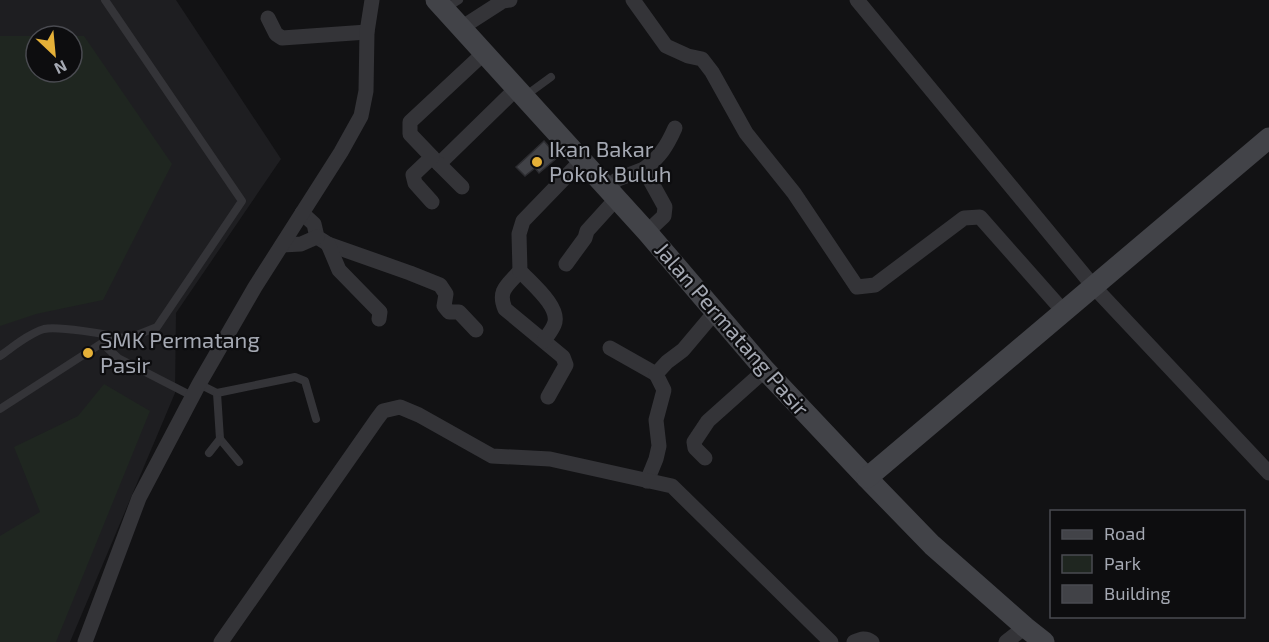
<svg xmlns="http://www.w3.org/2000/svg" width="1269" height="642" font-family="'Exo 2',sans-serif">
<rect width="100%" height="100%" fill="#121214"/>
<path fill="#1e1e21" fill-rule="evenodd" d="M 0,0 L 176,0 L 281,159 L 176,313 L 175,393 L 70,642 L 0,642 ZM 36,36 L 72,36 L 72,72 L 36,72 Z"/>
<g fill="#1f2620">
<polygon points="0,36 36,36 36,72 72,72 72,36 84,36 172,164 103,300 36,314 0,326"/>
<polygon points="104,384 150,411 56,642 0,642 0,536 40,512 14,447 78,416"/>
</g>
<polygon fill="#414247" stroke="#2c2c30" stroke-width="1.5" points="544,141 558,157 539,173 535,168 525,176 516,167"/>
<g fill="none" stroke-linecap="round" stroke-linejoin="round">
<g stroke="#343438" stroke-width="8">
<polyline points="446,8 459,0"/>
<polyline points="525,96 551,77"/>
<polyline points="102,343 118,358 192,396"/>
<path d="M 0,356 C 13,347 28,334 44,329 C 58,326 107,334 123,338"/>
<polyline points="199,384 217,393 220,439 239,462"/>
<polyline points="217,393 295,377 305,381 316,419"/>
<polyline points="0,409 102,343 127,339 157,327 242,201 105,0"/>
<polyline points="209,453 220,439"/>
</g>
<g stroke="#343438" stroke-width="15">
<polyline points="633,0 666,46 688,56 702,59 712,72 746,133 794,193 857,287 875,285 964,218 980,217 1064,312"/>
<polyline points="857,0 1094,287 1269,473"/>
<polyline points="268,18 276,34 282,38 367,32"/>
<polyline points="461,28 503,1 510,0"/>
<polyline points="432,157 439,164 516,89"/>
<polyline points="439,164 462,187"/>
<polyline points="606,188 618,179 644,169"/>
<polyline points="432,202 415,183 413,175 432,157 410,134 410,122 483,54"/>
<polyline points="302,213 314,224 317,237 328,244 410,273 440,285 446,294 444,306 449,312 459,312 476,330"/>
<path d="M 647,232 L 664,216 L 665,207 L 644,169 C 660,157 667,146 675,128"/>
<polyline points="328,244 339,270 380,312 379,319"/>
<polyline points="282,245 301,244 317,237"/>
<polyline points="566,264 585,238 587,231 616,199"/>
<path d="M 520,271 C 508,285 497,290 505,309 L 563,357 L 566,365 L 548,397"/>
<path d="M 544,341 C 547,336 552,330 554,325 C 562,308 531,283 520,271 L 519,234 L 523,221 L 581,161"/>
<polyline points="610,348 656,374"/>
<polyline points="705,458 695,448 694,442 708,421 765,370"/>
<polyline points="647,481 656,459 659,446 656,420 664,390 656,374 667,362 683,350 715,312"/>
<polyline points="85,642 139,498 199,384 255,287 341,152 361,116 366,91 367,32 372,0"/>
<polyline points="221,642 377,419 383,411 400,407 419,415 492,456 550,459 672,486 831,642"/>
<path d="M 854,642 C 861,639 865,637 872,642"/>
<polyline points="1006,642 1025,627"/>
</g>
<g stroke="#424348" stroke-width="21">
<polyline points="436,0 647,232 765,370 867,478 932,545 1025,627 1044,642"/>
<polyline points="867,478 1269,138"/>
</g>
</g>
<g fill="#e6b138" stroke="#0d0d0f" stroke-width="2">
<circle cx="537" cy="162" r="6"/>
<circle cx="88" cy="353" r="6"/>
</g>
<g text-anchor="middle" stroke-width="4.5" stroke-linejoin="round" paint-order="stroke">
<g font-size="22" fill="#a5a9b3" stroke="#0d0d0f" text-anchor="start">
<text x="549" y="157">Ikan Bakar<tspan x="549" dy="25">Pokok Buluh</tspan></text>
<text x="100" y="348">SMK Permatang<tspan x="100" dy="25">Pasir</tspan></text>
</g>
<g font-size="22" fill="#a5a9b3" stroke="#0d0d0f">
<text transform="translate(732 329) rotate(49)" y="8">Jalan Permatang Pasir</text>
</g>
</g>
<rect x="1050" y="510" width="195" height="108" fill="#0d0d0f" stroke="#4a4b51" stroke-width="1.5"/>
<rect x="1062" y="530" width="30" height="9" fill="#424348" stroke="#4a4b51" stroke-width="1.5"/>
<text x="1104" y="540" font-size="18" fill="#a5a9b3">Road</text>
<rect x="1062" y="555" width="30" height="18" fill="#1f2620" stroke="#4a4b51" stroke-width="1.5"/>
<text x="1104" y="570" font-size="18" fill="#a5a9b3">Park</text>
<rect x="1062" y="585" width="30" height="18" fill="#414247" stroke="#4a4b51" stroke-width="1.5"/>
<text x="1104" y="600" font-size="18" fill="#a5a9b3">Building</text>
<g transform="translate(54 54) rotate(154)"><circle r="28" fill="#0d0d0f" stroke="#4a4b51" stroke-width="1.5"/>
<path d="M0-4.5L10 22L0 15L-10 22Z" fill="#e6b138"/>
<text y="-9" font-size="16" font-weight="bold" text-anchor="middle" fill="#a5a9b3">N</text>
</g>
</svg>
